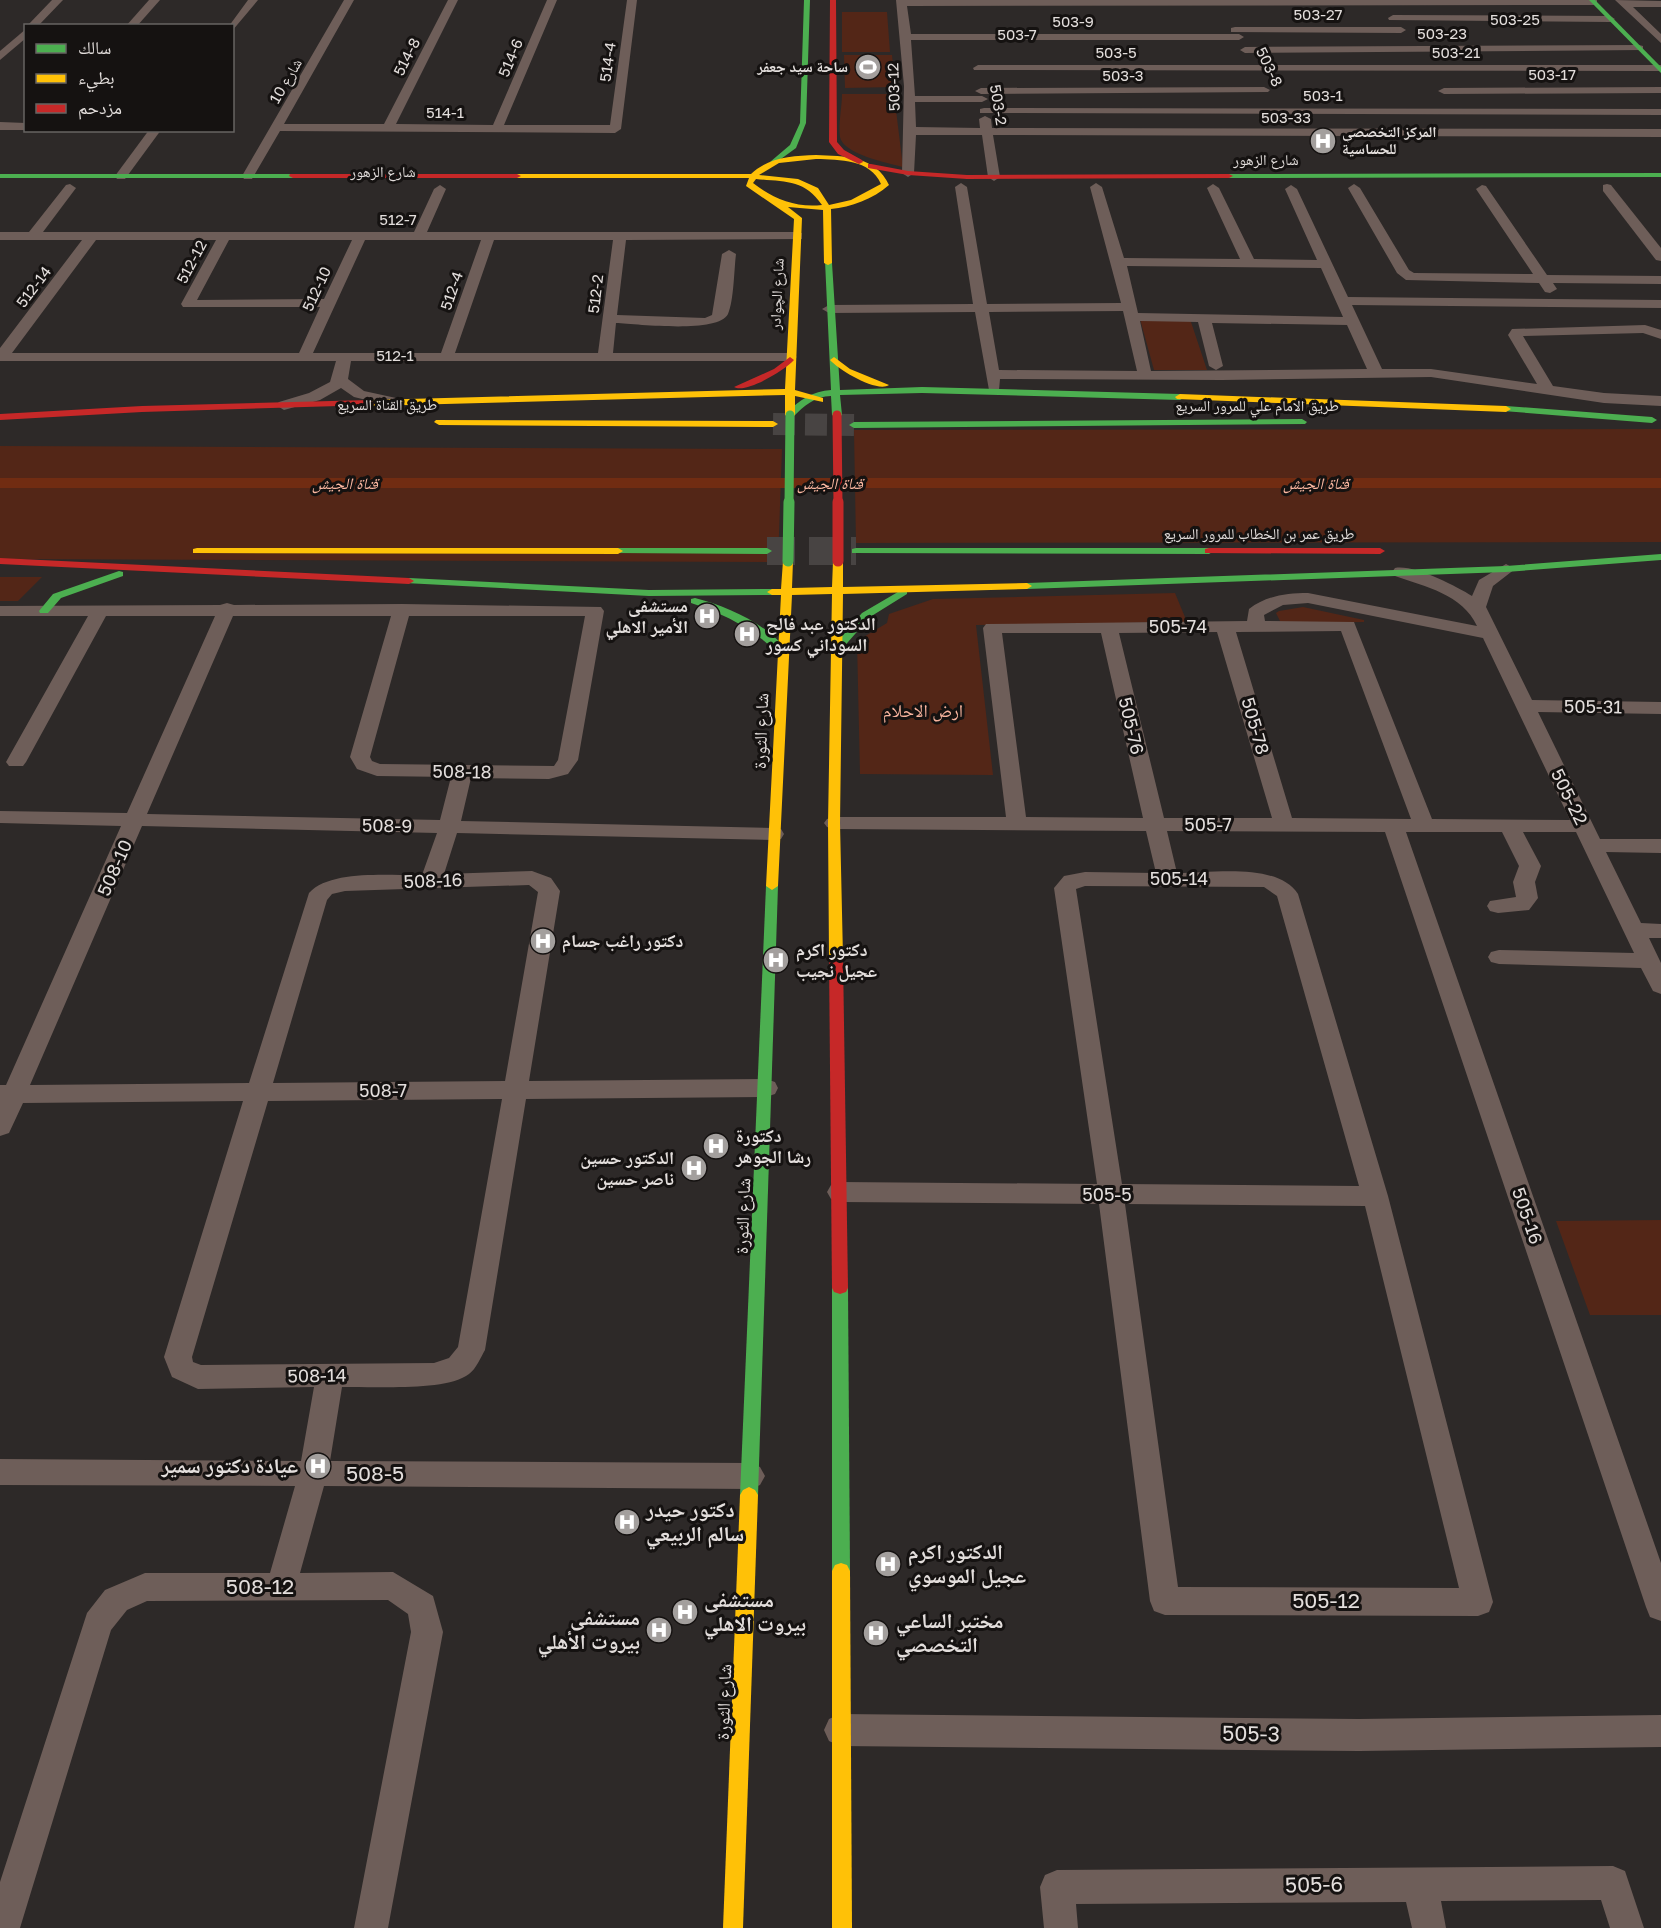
<svg xmlns="http://www.w3.org/2000/svg" width="1661" height="1928" font-family="'Golos Text','Noto Naskh Arabic',sans-serif">
<rect width="100%" height="100%" fill="#2d2928"/>
<g fill="#532617">
<polygon points="842,12 887,12 890,52 842,52"/>
<polygon points="844,55 892,55 895,87 845,88"/>
<path d="M 842,94 L 894,94 L 903,167 C 888,163 843,154 840,137 C 838,124 842,108 842,94 Z"/>
<polygon points="1140,319 1190,319 1207,370 1154,370"/>
<polygon points="1661,429 1661,542 856,543 854,430"/>
<polygon points="0,446 782,449 778,562 0,559"/>
<polygon points="0,577 42,577 18,601 0,601"/>
<polygon points="1175,593 1187,622 976,625 993,775 860,774 857,641 887,623 889,614 933,599"/>
<polygon points="1303,607 1364,620 1364,622 1281,623 1276,613 1279,611"/>
<polygon points="1661,1220 1661,1315 1590,1315 1556,1221"/>
</g>
<g fill="none" stroke-linecap="round" stroke-linejoin="round">
<rect fill="#712c12" fill-rule="evenodd" x="0" y="478" width="1661" height="10"/>
<polyline stroke="#484443" stroke-width="22" stroke-dasharray="22 10" stroke-linecap="butt" points="773,424 854,425"/>
<polyline stroke="#484443" stroke-width="28" stroke-dasharray="28 14" stroke-linecap="butt" points="767,551 856,551"/>
<g fill="#6e5e59" fill-rule="evenodd">
<polygon points="52,0 63,0 38,26 27,26"/>
<polygon points="149,0 160,0 137,26 126,26"/>
<polygon points="248,0 258,0 232,31 232,26 229,26"/>
<polygon points="344,0 354,0 284,124 384,124 448,0 458,0 396,124 493,125 547,0 557,0 504,125 610,125 627,0 637,0 621,129 615,133 280,131 252,179 244,179 242,176"/>
<polygon points="896,0 1597,0 1597,4 1593,5 907,6 911,34 1239,34 1244,37 1239,40 911,40 915,96 982,96 988,99 982,102 915,102 916,127 980,128 979,119 985,116 991,119 992,128 1661,129 1661,137 993,135 1000,177 994,181 988,177 982,135 916,135 914,173 908,177 902,173 904,86"/>
<polygon points="1615,0 1661,1 1661,7 1633,7 1661,34 1661,43"/>
<polygon points="1393,15 1610,16 1615,19 1610,22 1389,20 1388,18"/>
<polygon points="1235,27 1401,27 1406,30 1401,33 1231,32 1231,28"/>
<polygon points="26,29 26,38 0,60 0,51"/>
<polygon points="1639,45 1643,46 1643,50 1245,53 1240,50 1245,47"/>
<polygon points="978,65 1661,65 1661,71 974,70 973,68"/>
<polygon points="1264,87 1270,90 1268,92 981,94 975,91 981,88"/>
<polygon points="1661,87 1661,93 1444,94 1438,91 1444,88"/>
<polygon points="984,108 1661,109 1661,115 980,113 980,109"/>
<polygon points="0,122 26,123 26,130 0,130"/>
<polygon points="149,130 161,130 125,179 117,179 115,176"/>
<path d="M 961,183 L 967,187 L 987,304 L 1121,303 L 1090,187 L 1096,183 L 1102,187 L 1124,258 L 1240,259 L 1207,188 L 1213,184 L 1219,188 L 1254,259 L 1317,260 L 1285,189 L 1291,185 L 1297,189 L 1348,297 L 1661,300 L 1661,308 L 1352,305 L 1382,369 L 1431,369 L 1537,384 L 1508,335 L 1512,329 L 1645,325 L 1661,330 L 1661,339 L 1643,333 L 1523,336 L 1553,386 L 1604,393 L 1661,396 L 1661,406 L 1604,403 L 1431,377 L 1222,380 L 1000,379 L 999,390 L 989,390 L 975,312 L 829,313 L 822,309 L 829,305 L 973,304 L 955,187 ZM 1127,266 L 1321,268 L 1343,317 L 1138,313 ZM 1123,311 L 1137,371 L 999,370 L 989,312 ZM 1140,321 L 1198,322 L 1209,366 L 1216,370 L 1223,366 L 1212,323 L 1347,325 L 1367,369 L 1151,371 Z"/>
<path d="M 70,184 L 76,188 L 43,232 L 414,232 L 434,189 L 440,185 L 446,189 L 427,232 L 797,232 L 802,233 L 802,239 L 626,240 L 617,315 L 705,318 L 712,315 L 722,254 L 729,250 L 736,254 C 734,270 734,300 728,314 C 718,334 638,324 616,323 L 613,353 L 790,353 L 797,357 L 790,361 L 351,361 L 348,379 L 364,391 L 396,398 L 399,401 L 396,404 L 391,406 L 354,397 L 341,388 L 320,400 L 284,410 L 276,405 L 279,402 L 309,393 L 330,382 L 336,361 L 0,361 L 0,348 L 82,240 L 0,240 L 0,232 L 29,232 L 66,185 ZM 96,240 L 216,240 L 181,304 L 183,307 L 320,307 L 299,353 L 12,353 ZM 229,240 L 352,240 L 324,299 L 197,300 ZM 365,240 L 481,240 L 441,353 L 313,353 ZM 494,240 L 613,240 L 598,353 L 455,353 Z"/>
<polygon points="1354,184 1360,188 1409,270 1414,273 1533,274 1476,189 1482,185 1486,186 1547,275 1661,276 1661,284 1553,283 1557,289 1550,293 1545,292 1539,283 1406,280 1397,273 1348,188"/>
<polygon points="1607,184 1611,185 1661,248 1661,261 1656,260 1603,191 1603,185"/>
<path d="M 1506,564 L 1515,569 L 1493,586 L 1486,607 L 1532,700 L 1661,702 L 1661,714 L 1538,712 L 1600,839 L 1661,839 L 1661,853 L 1606,852 L 1641,923 L 1661,924 L 1661,938 L 1649,938 L 1661,963 L 1661,994 L 1653,991 L 1641,968 L 1499,964 L 1491,962 L 1488,957 L 1491,952 L 1499,950 L 1634,953 L 1576,832 L 1523,832 L 1541,866 L 1535,882 L 1538,898 L 1529,910 L 1498,913 L 1490,911 L 1487,906 L 1490,901 L 1516,897 L 1513,882 L 1519,866 L 1502,832 L 1406,832 L 1661,1563 L 1661,1621 L 1650,1617 L 1646,1607 L 1385,832 L 1167,831 L 1177,873 C 1212,873 1277,862 1298,894 L 1388,1196 L 1493,1602 L 1489,1612 L 1478,1616 L 1165,1615 L 1154,1611 L 1150,1601 L 1099,1204 L 840,1202 L 831,1199 L 827,1192 L 831,1185 L 840,1182 L 1097,1184 L 1054,888 L 1064,876 L 1085,872 L 1156,873 L 1146,831 L 834,829 L 827,827 L 824,823 L 827,819 L 834,817 L 1006,817 L 983,628 L 986,624 L 1247,621 L 1249,609 C 1266,596 1286,593 1308,593 L 1477,626 C 1462,594 1426,587 1395,576 L 1392,572 L 1395,568 C 1413,564 1456,586 1472,596 L 1479,580 ZM 1308,603 L 1483,638 L 1570,820 L 1432,819 L 1354,622 L 1265,621 L 1264,615 L 1283,605 ZM 1341,631 L 1411,819 L 1292,818 L 1236,632 ZM 1217,632 L 1272,818 L 1164,818 L 1119,633 ZM 1002,633 L 1101,633 L 1143,818 L 1026,817 ZM 1085,886 L 1264,887 L 1277,896 L 1359,1186 L 1122,1184 L 1076,889 ZM 1125,1204 L 1365,1206 L 1459,1588 L 1178,1587 Z"/>
<path d="M 227,603 L 234,605 L 402,604 L 601,607 L 604,611 L 578,760 L 568,774 L 549,779 L 471,778 L 461,821 L 774,828 L 781,829 L 784,834 L 781,839 L 774,840 L 457,833 L 444,874 L 532,871 L 551,878 L 560,891 L 529,1081 L 766,1079 L 775,1082 L 778,1088 L 775,1094 L 766,1097 L 526,1099 L 485,1350 C 481,1357 476,1369 469,1374 C 446,1392 372,1386 342,1387 L 330,1461 L 750,1463 L 760,1467 L 765,1476 L 760,1485 L 750,1489 L 324,1486 L 300,1573 L 393,1572 L 433,1596 L 443,1632 L 388,1928 L 354,1928 L 411,1632 L 408,1614 L 388,1600 L 147,1601 L 127,1610 L 111,1630 L 20,1928 L 0,1928 L 0,1882 L 87,1613 L 105,1590 L 145,1573 L 270,1573 L 295,1486 L 0,1485 L 0,1459 L 301,1461 L 314,1387 L 198,1389 L 172,1377 L 164,1357 L 243,1101 L 23,1103 L 9,1133 L 0,1136 L 0,1085 L 6,1085 L 121,826 L 0,823 L 0,811 L 127,813 L 215,616 L 106,616 L 26,762 L 23,766 L 9,766 L 6,762 L 88,616 L 0,616 L 0,606 L 220,605 ZM 233,616 L 391,616 L 350,757 L 357,769 L 377,776 L 451,777 L 440,820 L 147,814 ZM 409,616 L 585,616 L 558,760 L 554,766 L 380,764 L 372,761 L 370,757 ZM 142,826 L 437,833 L 422,875 C 391,876 331,869 309,893 L 249,1083 L 30,1085 ZM 529,885 L 538,892 L 505,1081 L 273,1083 L 327,900 L 332,894 L 345,891 ZM 502,1099 L 458,1347 L 449,1358 L 434,1363 L 201,1365 L 193,1362 L 192,1357 L 268,1101 Z"/>
<polygon points="840,1714 1359,1719 1661,1715 1661,1747 1359,1751 840,1746 829,1741 824,1730 829,1719"/>
<polygon points="1613,1866 1625,1871 1644,1928 1610,1928 1601,1900 1441,1901 1446,1928 1412,1928 1406,1902 1076,1904 1078,1928 1044,1928 1040,1887 1045,1875 1057,1870"/>
</g>
<g fill="#4caf50" fill-rule="evenodd">
<polygon points="804,0 810,0 806,123 796,148 774,164 770,162 790,145 800,123"/>
<polygon points="1589,0 1595,0 1661,67 1661,73"/>
<polygon points="1661,173 1661,177 1229,178 1225,176 1229,174"/>
<polygon points="0,174 293,174 297,176 293,178 0,178"/>
<path d="M 825,261 L 832,263 L 840,390 L 922,387 L 1180,394 L 1185,397 L 1180,400 L 922,393 L 840,395 L 842,415 L 837,418 L 832,415 L 831,396 C 815,396 804,406 793,417 L 787,417 L 787,413 C 799,400 813,391 831,390 Z"/>
<polygon points="1506,406 1652,417 1657,420 1652,423 1503,411 1501,409"/>
<polygon points="1302,419 1307,422 1305,424 854,428 849,425 854,422"/>
<polygon points="618,548 767,548 772,551 767,554 614,553 614,549"/>
<polygon points="856,548 1209,548 1214,551 1209,554 852,553 852,549"/>
<polygon points="1661,554 1661,560 1506,572 1027,589 1022,586 1027,583 1506,566"/>
<polygon points="119,571 123,572 123,576 61,598 48,613 40,613 39,611 53,594"/>
<polygon points="409,578 649,590 772,589 777,592 772,595 649,596 405,583 405,579"/>
<polygon points="903,589 907,590 907,594 870,617 841,650 833,650 833,646 862,613"/>
<path d="M 695,598 C 729,607 765,623 788,651 L 786,653 L 778,653 C 753,629 725,614 691,603 L 691,599 Z"/>
<polygon points="772,882 778,886 758,1495 755,1500 749,1503 743,1500 740,1495 766,886"/>
<polygon points="840,1282 846,1284 848,1288 850,1571 847,1577 841,1579 835,1577 832,1571 832,1288 834,1284"/>
</g>
<g fill="#ffc107" fill-rule="evenodd">
<path d="M 816,155 C 844,156 876,156 889,185 C 873,199 851,207 831,209 L 832,263 L 828,265 L 824,263 L 823,210 L 788,207 L 802,218 L 795,390 L 823,398 L 823,402 L 795,396 L 795,415 L 790,418 L 785,415 L 785,395 L 370,406 L 365,403 L 370,400 L 785,389 L 794,219 L 746,186 L 749,178 L 517,178 L 513,176 L 517,174 L 751,174 C 769,157 792,156 816,155 ZM 816,159 C 840,160 870,159 881,184 L 851,200 L 829,205 L 818,188 L 798,179 L 759,175 L 779,163 ZM 756,179 C 785,182 804,179 822,205 C 796,208 773,199 753,183 Z"/>
<path d="M 834,357 L 850,369 L 889,385 C 877,393 839,370 830,360 Z"/>
<polygon points="1180,394 1506,406 1511,409 1506,412 1177,399 1175,397"/>
<polygon points="436,420 773,421 778,424 773,427 439,425 434,422"/>
<polygon points="197,548 618,548 623,551 618,554 193,553 193,549"/>
<polygon points="788,558 793,561 792,588 832,587 833,561 838,558 843,561 843,587 1027,583 1032,586 1027,589 843,594 840,823 843,957 836,961 829,957 828,823 832,594 792,595 778,886 772,890 766,886 781,595 772,595 767,592 772,589 781,589 783,561"/>
<polygon points="749,1487 755,1490 758,1495 743,1928 723,1928 740,1495 743,1490"/>
<polygon points="841,1563 847,1565 850,1571 852,1928 832,1928 832,1571 835,1565"/>
</g>
<g fill="#c62828" fill-rule="evenodd">
<polygon points="830,0 836,0 837,142 844,150 862,160 863,162 859,164 838,154 829,142"/>
<polygon points="871,164 908,171 967,175 1229,174 1233,176 1229,178 967,179 908,175 868,168 868,164"/>
<polygon points="290,174 517,174 521,176 517,178 293,178 289,176"/>
<path d="M 790,357 L 794,360 C 785,370 746,394 734,387 L 774,369 Z"/>
<polygon points="370,400 375,403 373,405 142,412 0,420 0,414 142,406"/>
<polygon points="1209,548 1380,548 1385,551 1380,554 1205,553 1205,549"/>
<polygon points="0,558 409,578 414,581 409,584 0,564"/>
<polygon points="836,953 843,957 848,1288 846,1292 840,1294 834,1292 832,1288 829,957"/>
</g>
<polyline stroke="#4caf50" stroke-width="9" points="789,504 790,415"/>
<polyline stroke="#4caf50" stroke-width="11" points="788,561 789,502"/>
<polyline stroke="#c62828" stroke-width="9" points="837,415 838,504"/>
<polyline stroke="#c62828" stroke-width="11" points="838,502 838,561"/>
</g>
<defs>
<symbol id="stadium-disc" viewBox="-11 -11 22 22"><circle r="9.5" fill="#a39f9d" stroke="#151211"/><path d="M0-5a6.5 5 0 1 0 0 10a6.5 5 0 1 0 0-10ZM-3.5-1.8h7v3.6h-7Z" fill="#fff"/></symbol>
<symbol id="hospital-disc" viewBox="-11 -11 22 22"><circle r="9.5" fill="#a39f9d" stroke="#151211"/><path d="M-5-5h3v3.5h4V-5h3V5h-3V1.5h-4V5h-3Z" fill="#fff"/></symbol>
</defs>
<g fill-rule="evenodd">
<use href="#stadium-disc" x="853" y="52" width="30" height="30"/>
<use href="#hospital-disc" x="1308" y="126" width="30" height="30"/>
<use href="#hospital-disc" x="692" y="601" width="30" height="30"/>
<use href="#hospital-disc" x="732" y="619" width="30" height="30"/>
<use href="#hospital-disc" x="528" y="926" width="30" height="30"/>
<use href="#hospital-disc" x="761" y="945" width="30" height="30"/>
<use href="#hospital-disc" x="701" y="1131" width="30" height="30"/>
<use href="#hospital-disc" x="679" y="1153" width="30" height="30"/>
<use href="#hospital-disc" x="303" y="1451" width="30" height="30"/>
<use href="#hospital-disc" x="612" y="1507" width="30" height="30"/>
<use href="#hospital-disc" x="873" y="1549" width="30" height="30"/>
<use href="#hospital-disc" x="670" y="1597" width="30" height="30"/>
<use href="#hospital-disc" x="644" y="1615" width="30" height="30"/>
<use href="#hospital-disc" x="861" y="1618" width="30" height="30"/>
</g>
<g text-anchor="middle" stroke-width="6" stroke-linejoin="round" paint-order="stroke">
<g font-size="15" fill="#e3dedc" stroke="#151211">
<text x="1318" y="20">503-27</text>
<text x="1515" y="25">503-25</text>
<text x="1073" y="27">503-9</text>
<text x="1442" y="39">503-23</text>
<text x="1017" y="40">503-7</text>
<text x="1116" y="58">503-5</text>
<text x="1456" y="58">503-21</text>
<text transform="translate(407 57) rotate(-63)" y="5">514-8</text>
<text transform="translate(511 58) rotate(-67)" y="5">514-6</text>
<text transform="translate(608 62) rotate(-82)" y="5">514-4</text>
<text transform="translate(1269 67) rotate(64)" y="5">503-8</text>
<text x="1552" y="80">503-17</text>
<text x="1123" y="81">503-3</text>
<text transform="translate(286 81) rotate(-60)" y="5">شارع 10</text>
<text transform="translate(894 87) rotate(-92)" y="5">503-12</text>
<text x="1323" y="101">503-1</text>
<text transform="translate(998 105) rotate(81)" y="5">503-2</text>
<text x="445" y="118">514-1</text>
<text x="1286" y="123">503-33</text>
<text x="1266" y="165">شارع الزهور</text>
<text x="383" y="177">شارع الزهور</text>
<text x="398" y="225">512-7</text>
<text transform="translate(192 262) rotate(-62)" y="5">512-12</text>
<text transform="translate(34 287) rotate(-53)" y="5">512-14</text>
<text transform="translate(317 289) rotate(-65)" y="5">512-10</text>
<text transform="translate(452 291) rotate(-71)" y="5">512-4</text>
<text transform="translate(596 294) rotate(-83)" y="5">512-2</text>
<text transform="translate(777 294) rotate(-87)" y="5">شارع الچوادر</text>
<text x="395" y="361">512-1</text>
<text x="387" y="410">طريق القناة السريع</text>
<text x="1257" y="411">طريق الامام علي للمرور السريع</text>
<text x="1259" y="539">طريق عمر بن الخطاب للمرور السريع</text>
</g>
<g font-size="15" font-weight="bold" fill="#e3dedc" stroke="#151211" text-anchor="end">
<text x="848" y="72">ساحة سيد جعفر</text>
<text x="1342" y="137" text-anchor="start">المركز التخصصي<tspan x="1342" dy="17">للحساسية</tspan></text>
</g>
<g font-size="16" font-style="italic" fill="#ffbaa3" stroke="#151211">
<text x="345" y="489">قناة الجيش</text>
<text x="830" y="489">قناة الجيش</text>
<text x="1316" y="489">قناة الجيش</text>
</g>
<g font-size="18" font-weight="bold" fill="#e3dedc" stroke="#151211" text-anchor="start">
<text x="688" y="612" text-anchor="end">مستشفى<tspan x="688" dy="21">الأمير الاهلي</tspan></text>
<text x="766" y="630">الدكتور عبد فالح<tspan x="766" dy="21">السوداني كسور</tspan></text>
<text x="562" y="947">دكتور راغب جسام</text>
<text x="796" y="956">دكتور اكرم<tspan x="796" dy="21">عجيل نجيب</tspan></text>
<text x="736" y="1142">دكتورة<tspan x="736" dy="21">رشا الجوهر</tspan></text>
<text x="674" y="1164" text-anchor="end">الدكتور حسين<tspan x="674" dy="21">ناصر حسين</tspan></text>
</g>
<g font-size="18" fill="#e3dedc" stroke="#151211">
<text x="1178" y="633">505-74</text>
<text transform="translate(1593 707) rotate(1)" y="6">505-31</text>
<text transform="translate(1131 726) rotate(77)" y="6">505-76</text>
<text transform="translate(1255 726) rotate(74)" y="6">505-78</text>
<text transform="translate(761 731) rotate(-88)" y="6">شارع الثورة</text>
<text transform="translate(462 772) rotate(1)" y="6">508-18</text>
<text transform="translate(1569 797) rotate(64)" y="6">505-22</text>
<text x="1208" y="831">505-7</text>
<text transform="translate(387 826) rotate(1)" y="6">508-9</text>
<text transform="translate(115 868) rotate(-66)" y="6">508-10</text>
<text x="1179" y="885">505-14</text>
<text transform="translate(433 881) rotate(-2)" y="6">508-16</text>
<text x="383" y="1097">508-7</text>
<text x="1107" y="1201">505-5</text>
<text transform="translate(743 1216) rotate(-88)" y="6">شارع الثورة</text>
<text transform="translate(1527 1216) rotate(71)" y="6">505-16</text>
<text transform="translate(317 1376) rotate(-1)" y="6">508-14</text>
<text transform="translate(724 1702) rotate(-88)" y="6">شارع الثورة</text>
</g>
<g font-size="18" fill="#f8b49e" stroke="#151211">
<text x="923" y="717">ارض الاحلام</text>
</g>
<g font-size="21" font-weight="bold" fill="#e3dedc" stroke="#151211" text-anchor="start">
<text x="298" y="1473" text-anchor="end">عيادة دكتور سمير</text>
<text x="646" y="1517">دكتور حيدر<tspan x="646" dy="24">سالم الربيعي</tspan></text>
<text x="908" y="1559">الدكتور اكرم<tspan x="908" dy="24">عجيل الموسوي</tspan></text>
<text x="704" y="1607">مستشفى<tspan x="704" dy="24">بيروت الاهلي</tspan></text>
<text x="640" y="1625" text-anchor="end">مستشفى<tspan x="640" dy="24">بيروت الأهلي</tspan></text>
<text x="896" y="1628">مختبر الساعي<tspan x="896" dy="24">التخصصي</tspan></text>
</g>
<g font-size="21" fill="#e3dedc" stroke="#151211">
<text x="375" y="1481">508-5</text>
<text x="260" y="1594">508-12</text>
<text x="1326" y="1608">505-12</text>
<text transform="translate(1251 1734) rotate(1)" y="7">505-3</text>
<text transform="translate(1314 1885) rotate(-1)" y="7">505-6</text>
</g>
</g>
<rect x="24" y="24" width="210" height="108" fill="#151211" stroke="#676462" stroke-width="1.5"/>
<rect x="36" y="44" width="30" height="9" fill="#4caf50" stroke="#676462" stroke-width="1.5"/>
<text x="78" y="54" font-size="18" fill="#e3dedc">سالك</text>
<rect x="36" y="74" width="30" height="9" fill="#ffc107" stroke="#676462" stroke-width="1.5"/>
<text x="78" y="84" font-size="18" fill="#e3dedc">بطيء</text>
<rect x="36" y="104" width="30" height="9" fill="#c62828" stroke="#676462" stroke-width="1.5"/>
<text x="78" y="114" font-size="18" fill="#e3dedc">مزدحم</text>
</svg>
